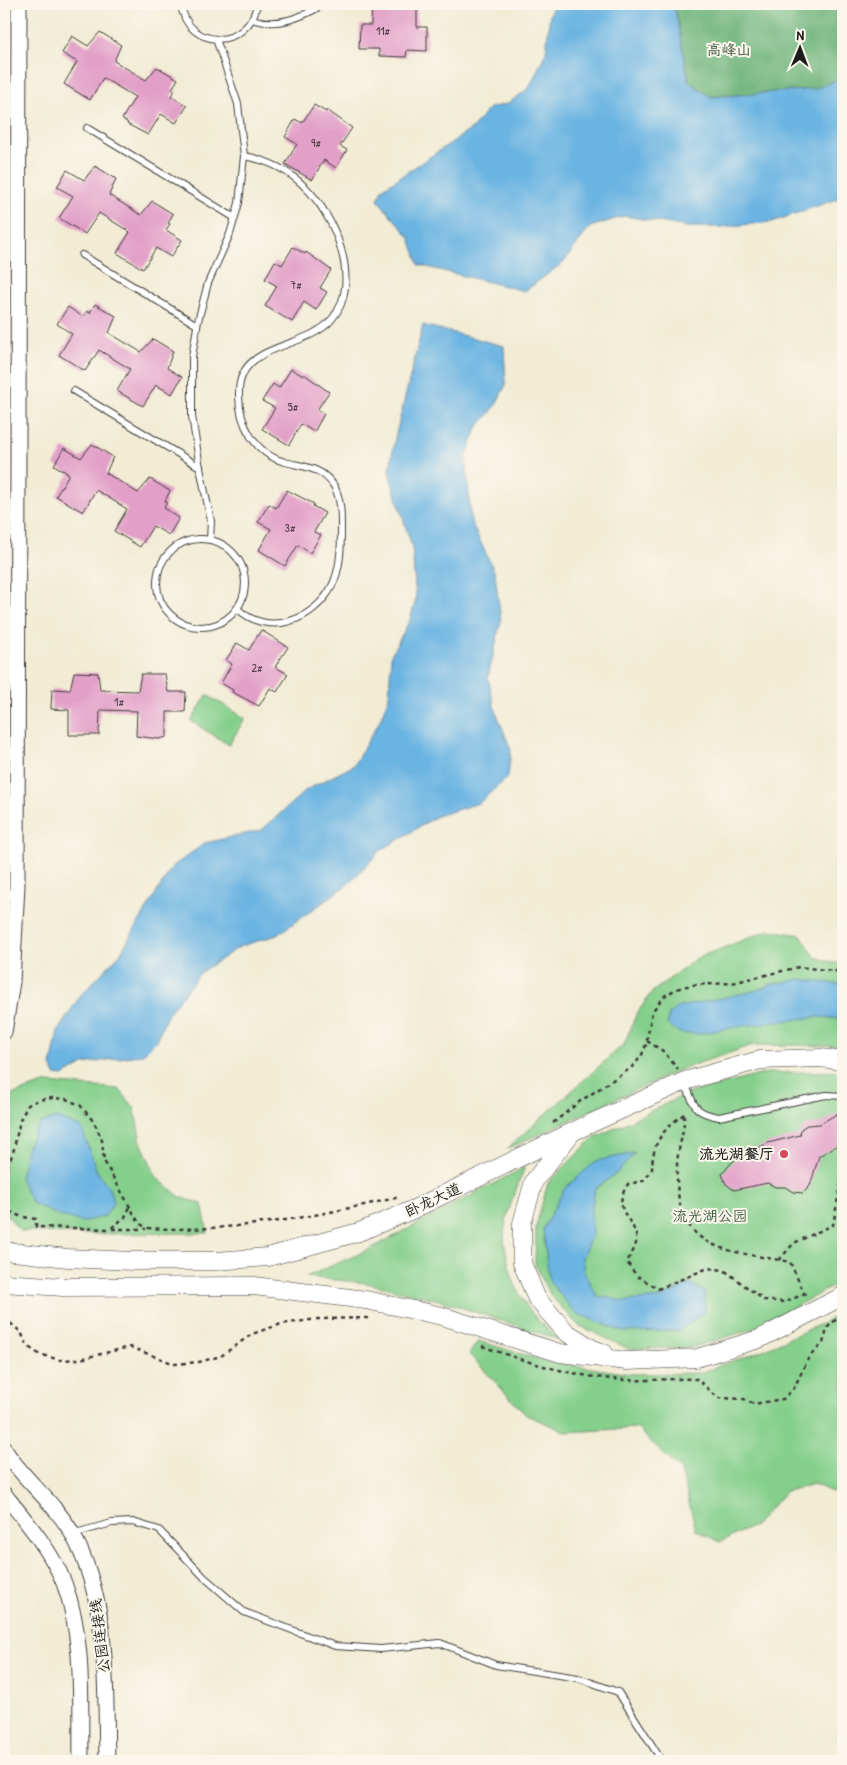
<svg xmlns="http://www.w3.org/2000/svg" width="847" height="1765" font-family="'Patrick Hand','LXGW WenKai TC',sans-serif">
<rect width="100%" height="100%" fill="#fbf7ec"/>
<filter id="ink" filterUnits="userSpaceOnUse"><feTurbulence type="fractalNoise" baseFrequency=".02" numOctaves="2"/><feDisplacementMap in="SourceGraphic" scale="10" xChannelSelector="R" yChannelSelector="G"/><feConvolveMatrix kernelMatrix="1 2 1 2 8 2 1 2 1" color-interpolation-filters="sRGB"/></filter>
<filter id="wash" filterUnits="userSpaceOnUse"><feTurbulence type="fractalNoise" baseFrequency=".0096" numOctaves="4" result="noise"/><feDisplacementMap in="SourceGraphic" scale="20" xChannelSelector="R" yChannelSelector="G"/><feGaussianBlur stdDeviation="1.12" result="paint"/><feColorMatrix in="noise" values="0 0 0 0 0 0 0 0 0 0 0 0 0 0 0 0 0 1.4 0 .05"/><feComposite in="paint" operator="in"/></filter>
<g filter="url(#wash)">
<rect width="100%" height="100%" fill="#f2ecd5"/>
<g fill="#84cf8c" stroke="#507654">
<polygon points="207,695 245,718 229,745 191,721"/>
<polygon points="769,930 801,935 815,957 834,963 843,962 843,1046 753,1045 684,1068 507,1149 624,1044 636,1015 651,993 697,958"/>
<polygon points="843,1071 843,1281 753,1329 690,1348 629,1349 578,1325 551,1296 535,1264 536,1226 548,1183 592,1139 686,1094 767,1073"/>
<polygon points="47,1083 119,1089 134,1107 141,1142 157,1178 180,1197 202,1204 208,1233 86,1234 20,1231 4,1211 4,1131 11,1095"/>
<path d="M 525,1167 C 516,1190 505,1213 504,1238 C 504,1244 506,1251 507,1257 C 515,1295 530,1316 560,1340 L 439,1300 L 366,1283 L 306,1277 L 370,1249 Z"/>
<polygon points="843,1312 843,1497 814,1484 786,1491 754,1526 720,1542 696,1530 681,1471 637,1428 567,1432 526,1415 469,1354 478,1341 545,1361 630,1374 699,1373 761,1351 825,1322"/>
</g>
<polygon fill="#6bb278" stroke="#44674a" points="674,4 843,4 843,77 815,89 711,97 689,82"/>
<g fill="#6ab4e2" stroke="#43687f">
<polygon points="554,4 674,4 689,82 711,97 815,89 843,77 843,197 772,222 721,227 687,227 625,216 590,227 564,262 525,291 419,265 410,238 378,200 382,189 473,128 489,108 507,104 529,88 546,52 550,13"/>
<polygon points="423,325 504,346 506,385 494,408 477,428 466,458 471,522 495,573 501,621 488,677 494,706 511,750 508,777 479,803 437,816 380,851 347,885 277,935 241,946 201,972 169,1012 155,1042 143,1054 84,1064 63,1076 55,1075 51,1066 58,1031 80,996 120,954 172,867 205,843 262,830 306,790 353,766 379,722 389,697 391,655 410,620 416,599 412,547 389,473 395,438"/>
<polygon points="800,979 843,985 843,1019 817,1017 742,1026 698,1034 680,1033 667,1024 669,1014 679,1007 754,991 773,984"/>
<polygon points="57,1118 81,1127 97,1171 109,1188 114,1202 105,1216 83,1222 57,1215 32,1203 20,1178 27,1146 40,1123"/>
<polygon points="635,1153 618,1172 595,1189 591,1211 592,1234 582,1258 584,1272 597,1296 624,1301 661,1298 690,1284 705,1292 705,1311 680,1331 624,1332 575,1313 549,1281 543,1229 564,1189 596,1161"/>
</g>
<g id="blocks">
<g fill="#e29fc8">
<polygon points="372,4 417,4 417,27 427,27 427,51 407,50 406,57 379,56 379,49 359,49 360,25 371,25"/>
<polygon points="100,32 121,45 114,61 146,80 157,67 178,79 172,89 175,90 171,96 187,106 176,123 161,114 148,135 127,124 128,123 122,119 135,97 103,78 90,100 64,84 77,62 62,53 72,36 88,46"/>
<polygon points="314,105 326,112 327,110 352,128 340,146 347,150 336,168 324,160 312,180 285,164 297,144 285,137 295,119 302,123"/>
<polygon points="95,166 116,179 109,195 141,215 152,201 173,214 168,223 170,224 166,230 182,240 171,257 156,248 143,269 117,253 130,232 99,213 85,234 59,218 73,196 57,187 67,170 84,180"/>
<polygon points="293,247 305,254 306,252 331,270 320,288 327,292 316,310 304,302 292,322 265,306 277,286 265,279 275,261 282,265"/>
<polygon points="95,304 116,316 109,333 141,352 153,339 173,351 167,368 182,377 172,394 156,385 143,406 117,391 130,369 99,350 85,371 59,355 72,334 57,324 68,307 83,317 87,311 90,313"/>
<polygon points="291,369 303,376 304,374 329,392 317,410 324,414 314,432 301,424 289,445 262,429 275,408 262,401 273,384 279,388"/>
<polygon points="92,444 113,457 106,473 138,493 150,479 170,491 165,501 167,502 164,508 179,518 169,535 153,526 140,547 114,531 127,509 96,490 83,512 56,496 69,474 54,465 64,448 81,458"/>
<polygon points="287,490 314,504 313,506 325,513 314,532 321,535 310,553 298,545 285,566 259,550 271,529 258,522 269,504 276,508"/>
<polygon points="261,630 288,647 275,667 288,674 277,692 270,688 259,706 232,692 233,690 221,683 232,664 226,660 237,643 249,650"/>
<polygon points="74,672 98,673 100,690 138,691 141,674 165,674 168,692 186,692 185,712 167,712 167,737 159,739 136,736 137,711 100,710 99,735 69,735 69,710 51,709 52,689 70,690"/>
<polygon points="843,1110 843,1142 819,1156 810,1186 803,1193 793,1192 785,1187 775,1187 768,1183 734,1190 726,1184 722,1174 733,1161 768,1143 800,1135 801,1129 807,1125 820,1124"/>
</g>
</g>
</g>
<g filter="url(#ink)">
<use href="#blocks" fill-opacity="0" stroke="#3c3b38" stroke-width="1"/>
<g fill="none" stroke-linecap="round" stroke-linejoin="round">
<defs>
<g id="service">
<path d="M 181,4 C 187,51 249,50 257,4"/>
<path d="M 252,19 C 277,28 303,17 324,4"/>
<polyline points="87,128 235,218"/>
<polyline points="82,255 197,325"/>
<polyline points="74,391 200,467"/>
<circle cx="201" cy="583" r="44"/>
<polyline points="210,540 211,521 200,468 192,416 192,357 198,321 208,283 230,234 239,203 244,156 238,104 216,39"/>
<path d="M 237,608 C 267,638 314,621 332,586 C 341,568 341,546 341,527 C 341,513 341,499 334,486 C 322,467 304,467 285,462 C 255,454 239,424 239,395 C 237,341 306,351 332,319 C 363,283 335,215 304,186 C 288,170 267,160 244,156"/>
<path d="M 685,1082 C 694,1105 693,1113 719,1117 L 826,1095 L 843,1096"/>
<polyline points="72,1534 112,1523 133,1522 159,1530 204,1577 244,1612 335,1646 381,1649 440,1643 496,1665 578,1678 618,1692 662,1761"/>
</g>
<g id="tertiary">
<polyline points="4,1032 12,982 17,885 19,4"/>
<path d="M 4,1449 C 23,1480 55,1502 73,1535 C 110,1604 105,1684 107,1761"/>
<path d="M 4,1494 C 26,1521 51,1550 64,1583 C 85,1638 80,1703 81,1761"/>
</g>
<g id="secondary">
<polyline points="570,1135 534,1181 522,1223 522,1263 537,1299 566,1332 593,1349 604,1353"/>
<polyline points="4,1251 68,1258 132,1261 216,1261 268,1257 359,1232 412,1210 574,1131 685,1081 760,1060 821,1058 843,1061"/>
<polyline points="4,1283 63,1287 254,1286 366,1300 442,1316 560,1353 627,1361 697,1358 759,1339 843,1296"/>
</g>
</defs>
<use href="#service" stroke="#3c3b38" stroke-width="8"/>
<use href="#tertiary" stroke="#3c3b38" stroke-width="17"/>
<use href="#secondary" stroke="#3c3b38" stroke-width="19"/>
<g stroke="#3c3b38" stroke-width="2.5" stroke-dasharray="4 4" stroke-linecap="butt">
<polyline points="647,1041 663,1051 678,1069"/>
<path d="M 684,1114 C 662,1130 652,1143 652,1171 L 643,1181 L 628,1184 C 608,1213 640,1220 636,1243 C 635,1249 630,1256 627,1262 L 636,1275 L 658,1289 L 708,1268 L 724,1270 L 764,1300 L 784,1302 L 805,1294"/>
<path d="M 684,1115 C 685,1133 677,1149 677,1167 C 674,1253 724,1249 790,1262 L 805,1295"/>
<polyline points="553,1123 579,1102 631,1068 641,1057 646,1045 652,1012 663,997 676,989 691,985 732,983 799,967 843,972"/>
<path d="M 4,1174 L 13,1153 L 20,1120 L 28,1105 L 38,1100 L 52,1098 L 66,1099 L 80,1105 L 94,1122 L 102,1140 L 104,1161 L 139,1223 L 147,1228 C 234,1233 316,1216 400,1197"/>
<path d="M 4,1205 C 13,1216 22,1217 36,1219 L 36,1227 L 110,1229 L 125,1217 L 131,1205"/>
<polyline points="112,1229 146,1229"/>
<polyline points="779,1260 794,1243 833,1225 843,1172"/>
<polyline points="4,1318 21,1332 27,1346 39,1354 60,1360 80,1359 130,1347 175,1364 199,1362 221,1356 252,1334 281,1324 318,1319 370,1318"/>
<path d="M 482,1346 C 529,1363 577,1378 628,1380 C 651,1381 674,1378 697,1379 L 718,1398 L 744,1399 L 754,1404 L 783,1399 L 794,1388 L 809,1357 L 823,1343 L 828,1327 L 842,1314"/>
</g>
<use href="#service" stroke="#fff" stroke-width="6"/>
<use href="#tertiary" stroke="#fff" stroke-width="15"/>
<use href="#secondary" stroke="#fff" stroke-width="18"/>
</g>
</g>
<circle fill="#d1495b" stroke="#fbf7ec" stroke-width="2" cx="784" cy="1154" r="5"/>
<g text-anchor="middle" stroke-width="4" stroke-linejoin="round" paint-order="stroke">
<g font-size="12" fill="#4e3d47">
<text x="383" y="35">11#</text>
<text x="316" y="147">9#</text>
<text x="296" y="289">7#</text>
<text x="293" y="411">5#</text>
<text x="290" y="532">3#</text>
<text x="257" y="672">2#</text>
<text x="119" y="706">1#</text>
</g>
<g font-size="15" fill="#405b43" stroke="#fbf7ec">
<text x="729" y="55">高峰山</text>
<text x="710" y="1221">流光湖公园</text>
</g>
<g font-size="15" font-weight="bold" fill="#1c1c1c" stroke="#fbf7ec" text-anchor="end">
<text x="774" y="1159">流光湖餐厅</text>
</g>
<g font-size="15" fill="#1c1c1c" stroke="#fbf7ec">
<text transform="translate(433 1200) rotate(-25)" y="5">卧龙大道</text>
<text transform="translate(100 1636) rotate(-97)" y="5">公园连接线</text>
</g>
</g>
<rect width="847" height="1765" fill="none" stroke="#fbf7ec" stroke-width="20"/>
<g transform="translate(800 48) rotate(1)" stroke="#fbf7ec" stroke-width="4" paint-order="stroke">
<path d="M0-4L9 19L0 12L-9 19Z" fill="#1c1c1c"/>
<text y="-8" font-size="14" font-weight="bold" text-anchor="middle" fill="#1c1c1c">N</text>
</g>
</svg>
